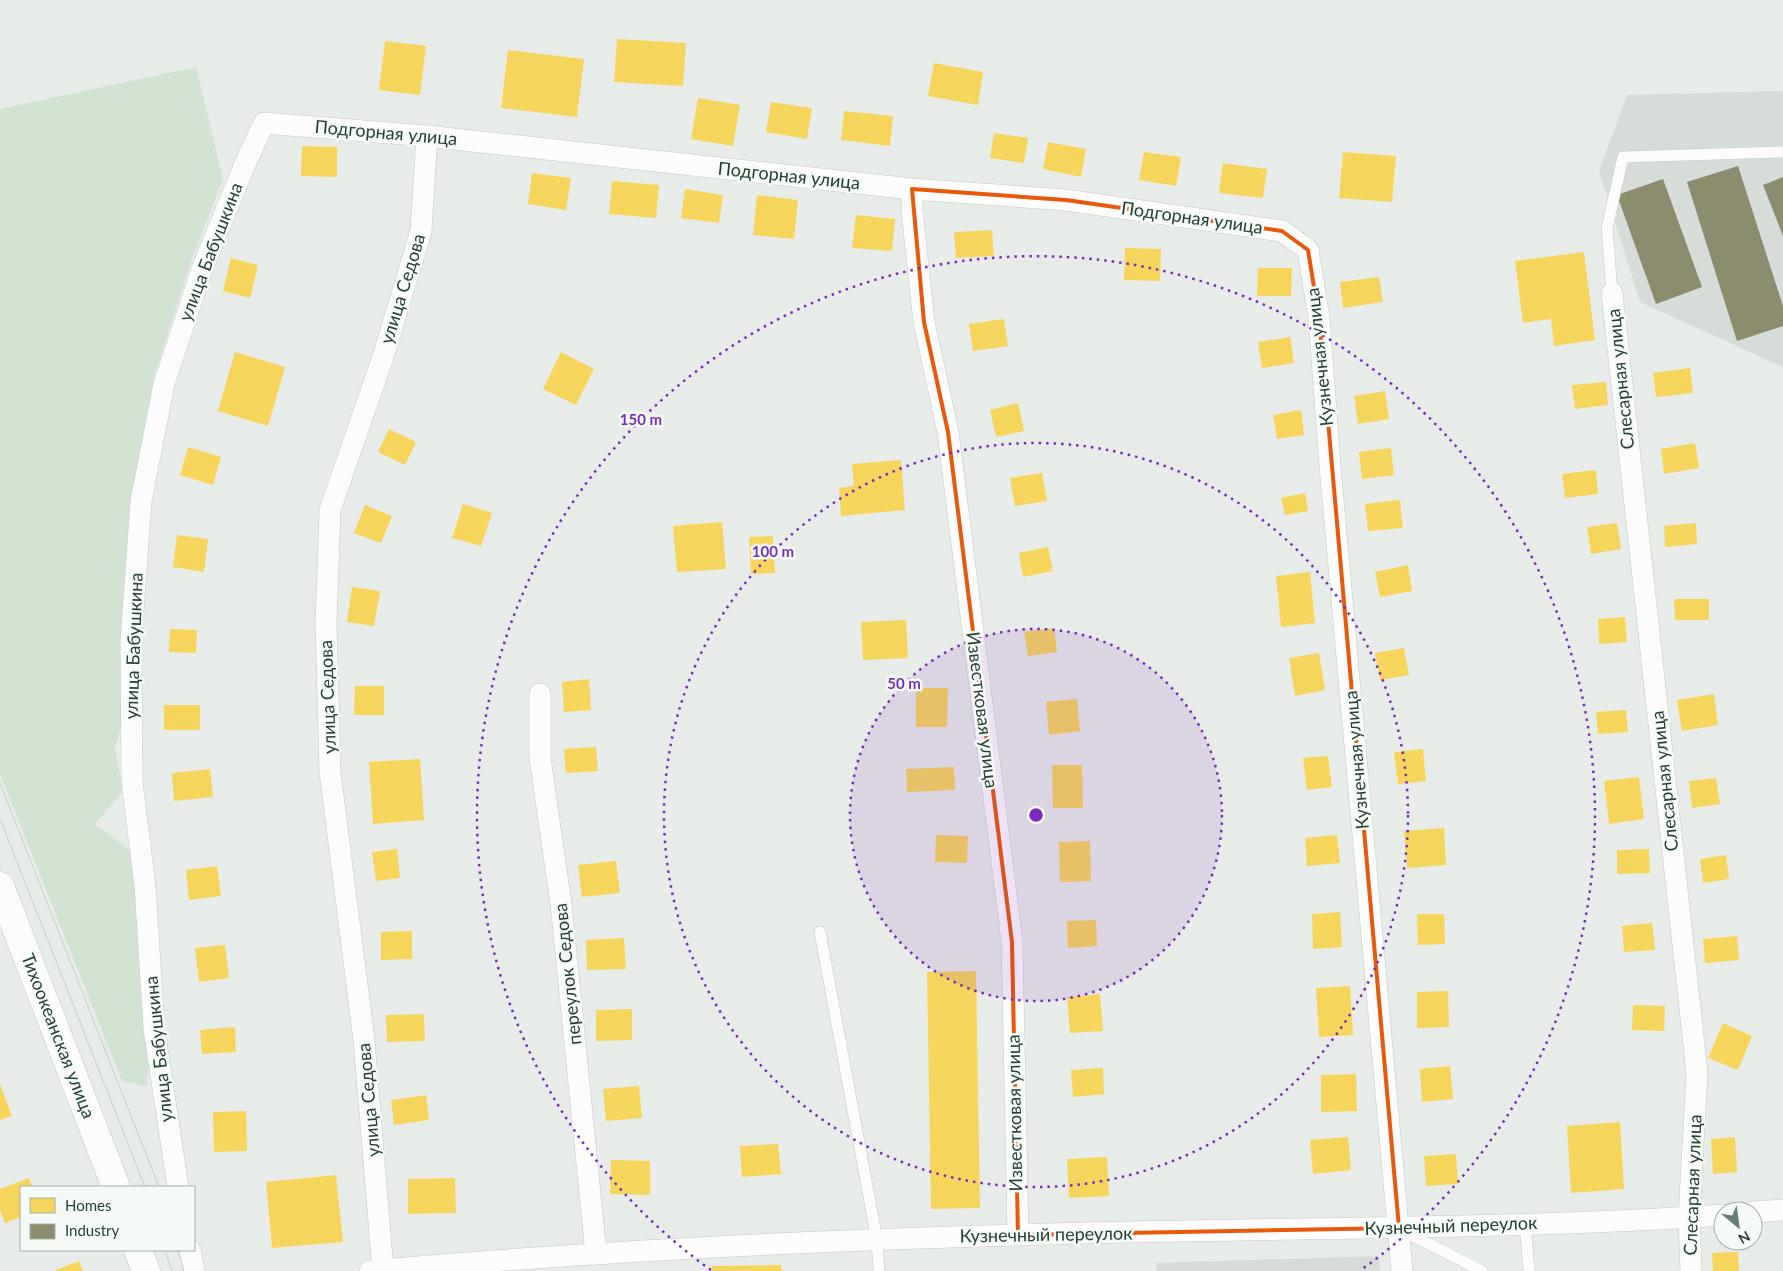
<svg xmlns="http://www.w3.org/2000/svg" width="1783" height="1271" font-family="Lato,sans-serif">
<rect width="100%" height="100%" fill="#e8ece9"/>
<g fill="#d6ddd8">
<polygon points="1783,91 1783,367 1640,302 1599,171 1627,95"/>
<polygon points="1379,1256 1380,1271 1157,1271 1156,1263"/>
</g>
<polygon fill="#d1e4d2" points="196,67 223,179 191,262 154,376 140,452 124,716 115,748 123,791 95,824 131,851 151,1037 147,1087 122,1081 0,774 0,109"/>
<g fill="#f6d55c">
<polygon points="617,39 686,43 683,86 614,82"/>
<polygon points="385,41 426,46 420,95 379,90"/>
<polygon points="508,50 584,59 577,117 501,108"/>
<polygon points="934,63 983,72 978,105 928,96"/>
<polygon points="698,98 740,105 733,146 691,139"/>
<polygon points="771,102 812,108 807,139 766,132"/>
<polygon points="844,111 893,116 890,146 841,140"/>
<polygon points="994,133 1028,138 1024,163 990,158"/>
<polygon points="1048,142 1086,149 1081,177 1043,169"/>
<polygon points="302,146 337,147 337,177 301,176"/>
<polygon points="1144,152 1181,157 1176,186 1139,180"/>
<polygon points="1343,152 1396,156 1392,202 1339,198"/>
<polygon points="1223,163 1267,169 1263,198 1219,193"/>
<polygon points="532,173 571,178 566,210 528,204"/>
<polygon points="612,181 659,185 656,218 609,214"/>
<polygon points="685,189 723,195 719,223 681,218"/>
<polygon points="757,195 798,200 794,239 753,235"/>
<polygon points="856,215 895,219 892,251 852,248"/>
<polygon points="992,230 994,256 956,258 954,232"/>
<polygon points="1125,248 1161,249 1160,281 1124,280"/>
<polygon points="1584,252 1595,340 1554,346 1551,319 1523,323 1515,261"/>
<polygon points="231,258 258,265 250,298 223,291"/>
<polygon points="1258,268 1292,268 1291,296 1257,296"/>
<polygon points="1379,277 1383,302 1343,308 1340,282"/>
<polygon points="1004,319 1008,346 973,351 969,324"/>
<polygon points="1290,337 1294,363 1262,368 1258,342"/>
<polygon points="235,352 285,367 268,426 218,411"/>
<polygon points="561,352 594,369 576,405 543,389"/>
<polygon points="1690,368 1693,393 1656,397 1653,373"/>
<polygon points="1606,382 1608,405 1575,409 1572,385"/>
<polygon points="1385,391 1389,419 1358,424 1354,396"/>
<polygon points="1018,403 1024,431 996,437 990,410"/>
<polygon points="1301,410 1304,435 1277,439 1273,415"/>
<polygon points="389,429 416,442 405,465 378,452"/>
<polygon points="1695,443 1699,468 1664,474 1661,449"/>
<polygon points="188,447 221,457 213,485 180,475"/>
<polygon points="1391,448 1394,475 1362,479 1359,452"/>
<polygon points="901,460 905,510 841,516 839,488 854,486 852,464"/>
<polygon points="1596,470 1598,494 1565,498 1562,474"/>
<polygon points="1042,473 1047,501 1015,506 1010,478"/>
<polygon points="1305,493 1308,511 1285,515 1281,498"/>
<polygon points="1400,500 1403,528 1368,531 1365,504"/>
<polygon points="463,504 492,513 481,546 452,538"/>
<polygon points="365,505 392,516 381,543 354,533"/>
<polygon points="722,522 726,569 677,572 673,526"/>
<polygon points="1617,523 1621,549 1591,554 1587,527"/>
<polygon points="1696,523 1697,544 1665,547 1664,526"/>
<polygon points="177,535 208,539 204,572 173,567"/>
<polygon points="773,536 775,573 751,574 749,537"/>
<polygon points="1048,547 1053,571 1023,577 1019,553"/>
<polygon points="1408,565 1412,591 1380,597 1375,572"/>
<polygon points="1310,572 1315,623 1281,627 1276,576"/>
<polygon points="352,587 380,591 374,626 347,622"/>
<polygon points="1674,599 1709,599 1709,620 1675,620"/>
<polygon points="1625,617 1627,642 1599,644 1598,619"/>
<polygon points="906,620 908,658 863,660 861,622"/>
<polygon points="1054,628 1057,652 1028,656 1024,632"/>
<polygon points="170,629 197,630 196,653 169,652"/>
<polygon points="1404,648 1409,675 1380,680 1375,653"/>
<polygon points="1319,653 1325,690 1295,696 1289,658"/>
<polygon points="589,679 591,710 564,712 562,682"/>
<polygon points="355,686 384,686 384,715 354,715"/>
<polygon points="916,688 948,688 947,727 916,727"/>
<polygon points="1714,694 1718,725 1682,731 1677,700"/>
<polygon points="1077,699 1080,731 1049,735 1046,702"/>
<rect x="164" y="705" width="36" height="25"/>
<polygon points="1626,710 1628,732 1598,734 1596,712"/>
<polygon points="596,747 598,771 566,773 564,749"/>
<polygon points="1423,749 1426,781 1398,784 1394,752"/>
<polygon points="1328,756 1332,787 1307,790 1303,758"/>
<polygon points="420,759 424,820 373,824 369,762"/>
<polygon points="1052,765 1082,765 1083,808 1053,808"/>
<polygon points="954,767 955,790 907,792 906,769"/>
<polygon points="210,769 213,797 174,801 172,773"/>
<polygon points="1639,777 1644,819 1609,824 1604,781"/>
<polygon points="1716,778 1720,804 1692,808 1689,781"/>
<polygon points="1444,828 1446,865 1407,868 1404,831"/>
<polygon points="936,835 968,836 967,863 935,862"/>
<polygon points="1337,835 1340,863 1307,866 1305,838"/>
<polygon points="1090,841 1091,881 1060,882 1059,842"/>
<polygon points="397,849 400,878 376,881 372,852"/>
<polygon points="1649,849 1650,873 1617,874 1617,850"/>
<polygon points="1726,855 1729,879 1703,883 1700,859"/>
<polygon points="616,861 620,893 582,897 578,865"/>
<polygon points="217,866 221,896 189,900 186,870"/>
<polygon points="1340,912 1342,947 1313,949 1312,914"/>
<polygon points="1417,914 1444,914 1445,944 1418,945"/>
<polygon points="1096,920 1097,946 1068,948 1067,921"/>
<polygon points="1652,923 1655,950 1624,952 1622,926"/>
<polygon points="412,931 412,959 381,960 381,932"/>
<polygon points="1737,936 1739,960 1705,963 1703,939"/>
<polygon points="624,938 626,969 587,970 586,940"/>
<polygon points="225,945 229,978 199,982 195,948"/>
<polygon points="976,971 980,1208 931,1209 927,972"/>
<polygon points="1350,986 1353,1035 1319,1037 1316,988"/>
<polygon points="1448,991 1449,1027 1417,1028 1417,992"/>
<polygon points="1100,994 1103,1031 1070,1033 1067,997"/>
<polygon points="1633,1005 1665,1006 1664,1031 1632,1030"/>
<polygon points="632,1009 632,1040 596,1041 596,1010"/>
<polygon points="424,1014 425,1041 387,1042 386,1015"/>
<polygon points="1723,1023 1752,1036 1738,1070 1708,1058"/>
<polygon points="235,1027 236,1052 202,1054 200,1030"/>
<polygon points="1450,1066 1453,1099 1422,1102 1420,1069"/>
<polygon points="1103,1068 1104,1094 1073,1097 1071,1070"/>
<polygon points="1356,1074 1357,1111 1321,1112 1321,1075"/>
<polygon points="0,1084 12,1116 0,1120"/>
<polygon points="639,1086 642,1118 606,1121 603,1089"/>
<polygon points="426,1095 429,1120 394,1125 391,1100"/>
<polygon points="246,1111 247,1151 214,1152 213,1112"/>
<polygon points="1620,1122 1624,1189 1571,1193 1567,1126"/>
<polygon points="1348,1137 1351,1170 1313,1174 1310,1140"/>
<polygon points="1735,1137 1737,1172 1713,1174 1711,1139"/>
<polygon points="778,1144 781,1174 742,1177 740,1146"/>
<polygon points="1456,1154 1458,1184 1426,1186 1424,1156"/>
<polygon points="1107,1157 1109,1196 1069,1198 1067,1159"/>
<polygon points="611,1160 650,1161 650,1195 610,1194"/>
<polygon points="336,1175 343,1242 272,1248 266,1182"/>
<polygon points="29,1178 32,1187 21,1187 21,1217 5,1223 0,1211 0,1189"/>
<polygon points="455,1178 456,1213 408,1214 408,1179"/>
<polygon points="1738,1252 1739,1271 1713,1271 1712,1253"/>
<polygon points="79,1261 83,1271 54,1271"/>
<polygon points="781,1265 781,1271 712,1271 712,1266"/>
</g>
<g fill="#8c8c6e">
<polygon points="1738,166 1783,306 1783,326 1737,341 1687,182"/>
<polygon points="1783,177 1783,236 1763,185"/>
<polygon points="1663,179 1702,287 1656,304 1617,195"/>
</g>
<g fill="none" stroke-linecap="round" stroke-linejoin="round">
<defs>
<g id="lane">
<polyline points="1612,293 1607,228 1623,157 1783,152"/>
<polyline points="820,932 877,1240 879,1271"/>
<polyline points="1525,1223 1529,1271"/>
<polyline points="1403,1231 1482,1271"/>
</g>
<g id="street">
<polyline points="912,189 912,211 924,322 948,432 1012,942 1018,1235"/>
<polyline points="1612,293 1697,1073 1689,1217 1691,1271"/>
<polyline points="540,694 540,758 561,904 596,1254"/>
<polyline points="178,1187 154,1029 145,886 132,782 131,641 141,501 164,384 202,269 245,164 264,123 427,136 912,189 1066,200 1282,231 1308,250 1319,318 1330,466 1402,1271"/>
<polyline points="1753,1212 1783,1210"/>
<polyline points="190,1250 194,1271"/>
<polyline points="383,1270 364,1040 330,772 326,623 330,510 382,360 421,231 427,136"/>
<path d="M 370,1271 C 585,1252 800,1241 1016,1235 C 1251,1227 1488,1231 1723,1215"/>
</g>
<g id="secondary">
<polyline points="0,886 116,1187"/>
<polyline points="138,1250 146,1271"/>
</g>
</defs>
<use href="#lane" stroke="#c5c9c6" stroke-width="12"/>
<use href="#street" stroke="#c5c9c6" stroke-width="22"/>
<use href="#secondary" stroke="#c1c8c4" stroke-width="29"/>
<use href="#lane" stroke="#fcfcfc" stroke-width="11"/>
<use href="#street" stroke="#fcfcfc" stroke-width="21"/>
<use href="#secondary" stroke="#fcfcfc" stroke-width="28"/>
<g stroke="#c9ccca" stroke-width="1">
<polyline points="0,783 159,1187"/>
<polyline points="0,819 145,1187"/>
<polyline points="165,1250 172,1271"/>
<polyline points="178,1250 184,1271"/>
</g>
</g>
<path fill="none" stroke="#e8590c" stroke-width="4" stroke-linejoin="round" d="M 912,189 L 1066,200 L 1282,231 L 1308,250 L 1319,318 L 1399,1228 L 1018,1235 L 1012,942 L 948,432 L 924,322 Z"/>
<circle cx="1036" cy="815" r="186" fill="#7b2cbf" fill-opacity=".12"/>
<g fill="none" stroke="#7b2cbf" stroke-width="2.5" stroke-dasharray="2.5 5">
<circle cx="1036" cy="815" r="186"/>
<circle cx="1036" cy="815" r="372"/>
<path d="M711 1270A559 559 0 1 1 1361 1270"/>
</g>
<g text-anchor="middle" stroke-width="5" stroke-linejoin="round" paint-order="stroke">
<g font-size="18" fill="#254032" stroke="#f6faf7">
<text transform="translate(386 133) rotate(5)" y="6">Подгорная улица</text>
<text transform="translate(789 176) rotate(6)" y="6">Подгорная улица</text>
<text transform="translate(1192 218) rotate(8)" y="6">Подгорная улица</text>
<text transform="translate(211 252) rotate(-69)" y="6">улица Бабушкина</text>
<text transform="translate(403 289) rotate(-73)" y="6">улица Седова</text>
<text transform="translate(1320 357) rotate(-96)" y="6">Кузнечная улица</text>
<text transform="translate(1621 379) rotate(-96)" y="6">Слесарная улица</text>
<text transform="translate(134 646) rotate(-88)" y="6">улица Бабушкина</text>
<text transform="translate(328 697) rotate(-92)" y="6">улица Седова</text>
<text transform="translate(982 710) rotate(83)" y="6">Известковая улица</text>
<text transform="translate(1357 760) rotate(-95)" y="6">Кузнечная улица</text>
<text transform="translate(1665 781) rotate(-96)" y="6">Слесарная улица</text>
<text transform="translate(568 974) rotate(-96)" y="6">переулок Седова</text>
<text transform="translate(58 1036) rotate(69)" y="6">Тихоокеанская улица</text>
<text transform="translate(159 1049) rotate(-96)" y="6">улица Бабушкина</text>
<text transform="translate(369 1100) rotate(-95)" y="6">улица Седова</text>
<text transform="translate(1015 1113) rotate(-91)" y="6">Известковая улица</text>
<text transform="translate(1693 1185) rotate(-88)" y="6">Слесарная улица</text>
<text transform="translate(1451 1226) rotate(-2)" y="6">Кузнечный переулок</text>
<text transform="translate(1046 1235) rotate(-1)" y="6">Кузнечный переулок</text>
</g>
</g>
<circle cx="1036" cy="815" r="8" fill="#7b2cbf" stroke="#f6faf7" stroke-width="2.5"/>
<g font-size="15" text-anchor="middle" font-weight="bold" fill="#7b2cbf" stroke="#f6faf7" stroke-width="5" stroke-linejoin="round" paint-order="stroke">
<text x="641" y="425">150 m</text>
<text x="773" y="557">100 m</text>
<text x="904" y="689">50 m</text>
</g>
<rect x="20" y="1186" width="175" height="65" fill="#f6faf7" stroke="#a2b0a8"/>
<rect x="30" y="1198" width="25" height="15" fill="#f6d55c" stroke="#a2b0a8"/>
<text x="65" y="1211" font-size="15" fill="#254032">Homes</text>
<rect x="30" y="1224" width="25" height="15" fill="#8c8c6e" stroke="#a2b0a8"/>
<text x="65" y="1236" font-size="15" fill="#254032">Industry</text>
<g transform="translate(1738 1226) rotate(151)"><circle r="24" fill="#f6faf7" stroke="#a2b0a8"/>
<path d="M0-4L9 19L0 12L-9 19Z" fill="#697c72"/>
<text y="-8" font-size="14" font-weight="bold" text-anchor="middle" fill="#254032">N</text>
</g>
</svg>
